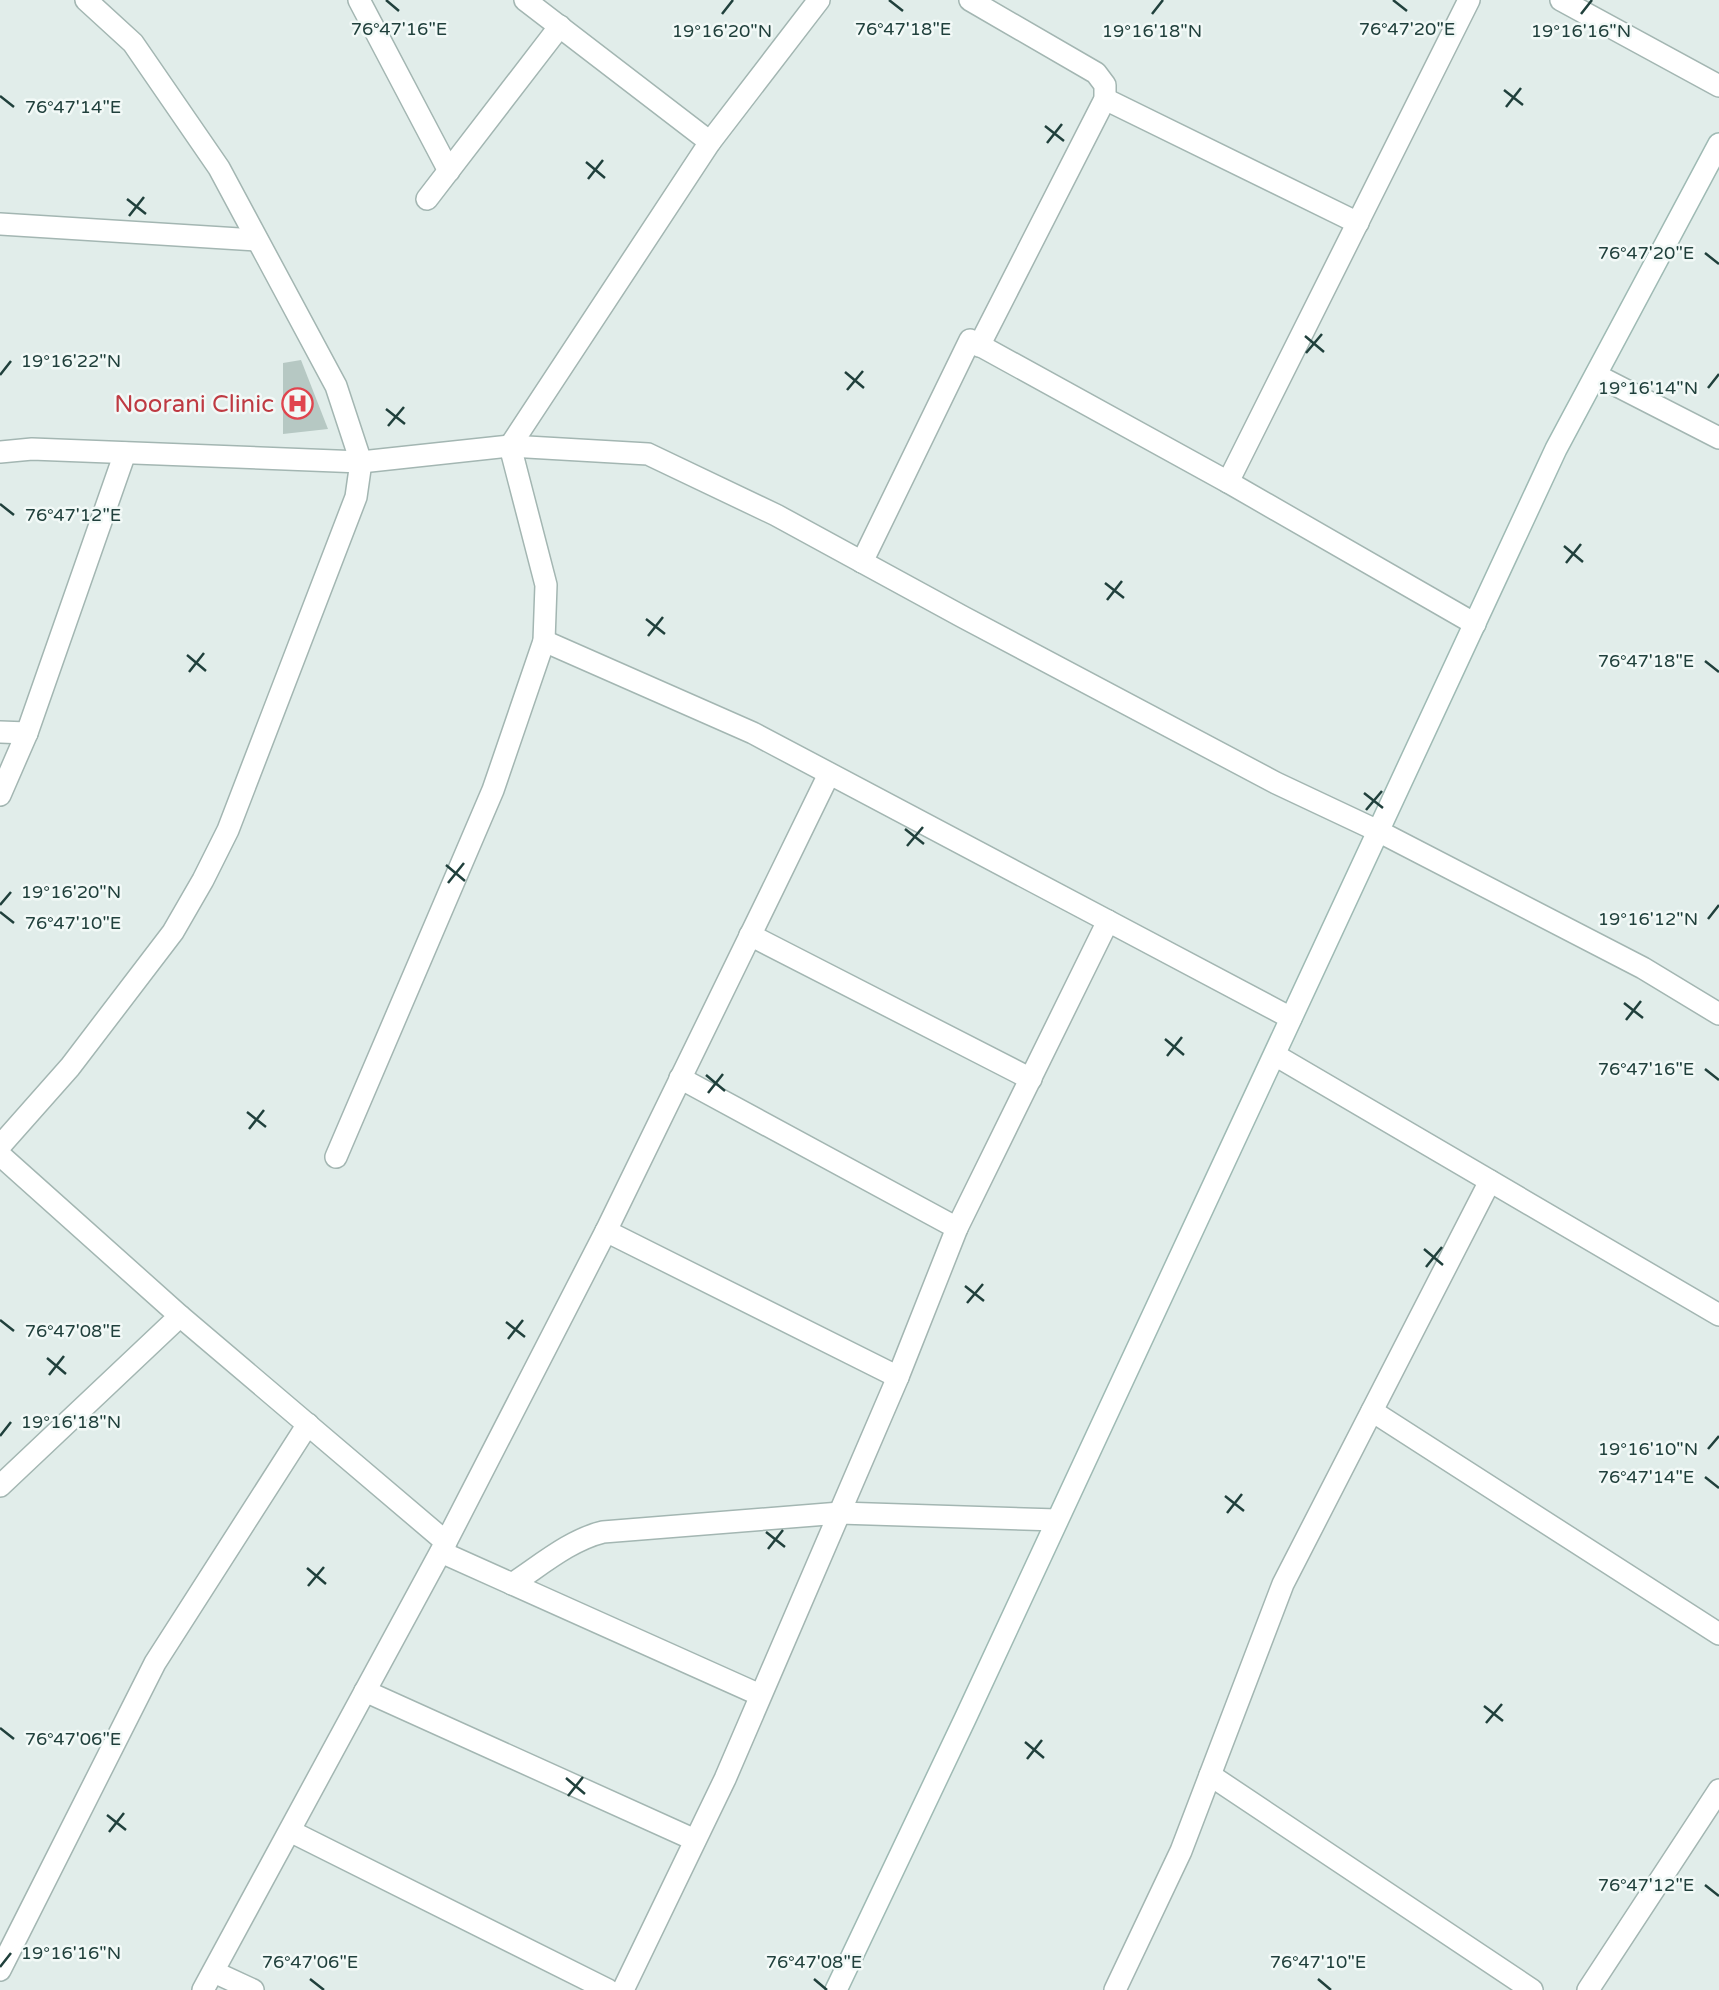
<svg xmlns="http://www.w3.org/2000/svg" width="1719" height="1990" font-family="'Varela Round',sans-serif">
<rect width="100%" height="100%" fill="#e1edea"/>
<polygon fill="#b6c8c3" points="301,360 328,429 283,434 283,363"/>
<g fill="none" stroke-linecap="round" stroke-linejoin="round">
<defs>
<g id="street">
<polyline points="359,0 449,171"/>
<polyline points="525,0 710,142"/>
<polyline points="970,0 1096,73 1105,85 1105,99 979,346"/>
<polyline points="1561,0 1719,86"/>
<polyline points="1105,99 1358,223"/>
<polyline points="427,199 560,26"/>
<polyline points="0,224 257,240"/>
<polyline points="1596,375 1719,438"/>
<polyline points="0,452 32,449 361,462 510,446 648,454 776,515 963,617 1276,783 1378,831 1643,968 1719,1014"/>
<polyline points="1228,482 1475,624"/>
<polyline points="862,562 970,340 1228,482 1469,0"/>
<polyline points="544,641 753,733 1108,921"/>
<polyline points="0,732 27,733"/>
<polyline points="0,795 27,733 125,453"/>
<polyline points="750,935 1031,1079"/>
<polyline points="1275,1055 1719,1315"/>
<polyline points="680,1078 957,1228"/>
<polyline points="0,1146 70,1067 173,932 203,880 228,830 356,497 361,462 336,386 219,168 133,43 86,0"/>
<polyline points="0,1155 180,1316 0,1486"/>
<polyline points="336,1157 493,790 544,641 546,585 510,446 710,142 819,0"/>
<polyline points="606,1231 829,774"/>
<polyline points="180,1316 446,1542 606,1231 898,1377 957,1228 1108,921 1291,1018"/>
<polyline points="1372,1411 1719,1634"/>
<polyline points="441,1552 760,1695"/>
<path d="M 512,1584 C 541,1565 570,1540 603,1532 L 840,1513 L 1057,1520"/>
<polyline points="365,1691 695,1840"/>
<polyline points="1210,1775 1532,1990"/>
<polyline points="290,1831 608,1990"/>
<polyline points="0,1970 155,1663 308,1424"/>
<polyline points="214,1972 253,1990"/>
<polyline points="203,1990 446,1542"/>
<polyline points="623,1990 725,1779 898,1377"/>
<polyline points="1115,1990 1181,1851 1283,1584 1490,1181"/>
<polyline points="1588,1990 1719,1790"/>
</g>
<polyline id="secondary" points="836,1990 965,1719 1556,449 1719,144"/>
</defs>
<use href="#street" stroke="#a3b6b2" stroke-width="24"/>
<use href="#secondary" stroke="#9fbab4" stroke-width="24"/>
<use href="#street" stroke="#fff" stroke-width="21"/>
<use href="#secondary" stroke="#fff" stroke-width="21"/>
</g>
<path fill="none" stroke="#20403c" stroke-width="2.5" d="M 386,0 L 399,11M 889,0 L 903,11M 1393,0 L 1407,11M 722,14 L 733,0M 1152,14 L 1163,0M 1581,14 L 1592,0M 1504,90 L 1523,105M 0,96 L 14,107M 1506,107 L 1521,88M 1045,126 L 1064,141M 1047,143 L 1062,124M 586,162 L 605,178M 588,179 L 603,160M 127,199 L 146,214M 129,216 L 144,197M 1705,253 L 1719,264M 1305,336 L 1324,352M 1306,353 L 1322,334M 845,372 L 864,388M 0,375 L 11,361M 1708,388 L 1719,374M 847,390 L 863,371M 386,409 L 405,424M 388,426 L 404,407M 0,504 L 14,515M 1564,546 L 1583,562M 1566,563 L 1581,544M 1105,583 L 1124,598M 1107,600 L 1122,581M 646,619 L 665,634M 648,636 L 663,617M 187,655 L 206,671M 1705,661 L 1719,672M 189,672 L 204,653M 1364,793 L 1383,808M 1366,810 L 1382,791M 905,829 L 924,844M 907,846 L 923,827M 446,865 L 465,881M 448,883 L 464,863M 0,905 L 11,892M 0,912 L 14,923M 1708,919 L 1719,905M 1624,1003 L 1643,1018M 1626,1020 L 1641,1001M 1165,1039 L 1184,1055M 1167,1056 L 1182,1037M 1705,1069 L 1719,1080M 706,1075 L 725,1091M 708,1093 L 723,1074M 247,1112 L 266,1127M 249,1129 L 264,1110M 1424,1249 L 1443,1265M 1426,1267 L 1442,1247M 965,1286 L 984,1301M 967,1303 L 983,1284M 0,1320 L 14,1331M 506,1322 L 525,1337M 508,1339 L 523,1320M 47,1358 L 66,1374M 49,1375 L 64,1356M 0,1436 L 11,1422M 1708,1449 L 1719,1436M 1705,1477 L 1719,1488M 1225,1496 L 1244,1511M 1227,1513 L 1242,1494M 766,1532 L 785,1547M 768,1549 L 783,1530M 307,1568 L 326,1584M 308,1586 L 324,1567M 1484,1706 L 1503,1721M 1486,1723 L 1502,1704M 0,1728 L 14,1739M 1025,1742 L 1044,1758M 1027,1759 L 1042,1740M 566,1778 L 585,1794M 568,1796 L 583,1777M 107,1815 L 126,1830M 109,1832 L 124,1813M 1705,1885 L 1719,1896M 0,1967 L 11,1953M 310,1979 L 324,1990M 814,1979 L 827,1990M 1318,1979 L 1331,1990"/>
<defs>
<symbol id="hospital-ring" viewBox="-11 -11 22 22"><circle r="9.5" fill="#f2f9f7" stroke="#e0444e" stroke-width="1.5"/><path d="M-5-5h3v3.5h4V-5h3V5h-3V1.5h-4V5h-3Z" fill="#e0444e"/></symbol>
</defs>
<g fill-rule="evenodd">
<use href="#hospital-ring" x="280" y="386" width="35" height="35"/>
</g>
<g text-anchor="middle" stroke-width="5" stroke-linejoin="round" paint-order="stroke">
<g font-size="24" fill="#be3a42" stroke="#f2f9f7" text-anchor="end">
<text x="274" y="412">Noorani Clinic</text>
</g>
</g>
<g font-size="18" text-anchor="middle" fill="#20403c" stroke="#f2f9f7" stroke-width="5" stroke-linejoin="round" paint-order="stroke">
<text x="399" y="35">76°47'16"E</text>
<text x="903" y="35">76°47'18"E</text>
<text x="1407" y="35">76°47'20"E</text>
<text x="722" y="37">19°16'20"N</text>
<text x="1152" y="37">19°16'18"N</text>
<text x="1581" y="37">19°16'16"N</text>
<text x="73" y="113">76°47'14"E</text>
<text x="1646" y="259">76°47'20"E</text>
<text x="71" y="367">19°16'22"N</text>
<text x="1648" y="394">19°16'14"N</text>
<text x="73" y="521">76°47'12"E</text>
<text x="1646" y="667">76°47'18"E</text>
<text x="71" y="898">19°16'20"N</text>
<text x="1648" y="925">19°16'12"N</text>
<text x="73" y="929">76°47'10"E</text>
<text x="1646" y="1075">76°47'16"E</text>
<text x="73" y="1337">76°47'08"E</text>
<text x="71" y="1428">19°16'18"N</text>
<text x="1648" y="1455">19°16'10"N</text>
<text x="1646" y="1483">76°47'14"E</text>
<text x="73" y="1745">76°47'06"E</text>
<text x="1646" y="1891">76°47'12"E</text>
<text x="71" y="1959">19°16'16"N</text>
<text x="310" y="1968">76°47'06"E</text>
<text x="814" y="1968">76°47'08"E</text>
<text x="1318" y="1968">76°47'10"E</text>
</g>
</svg>
